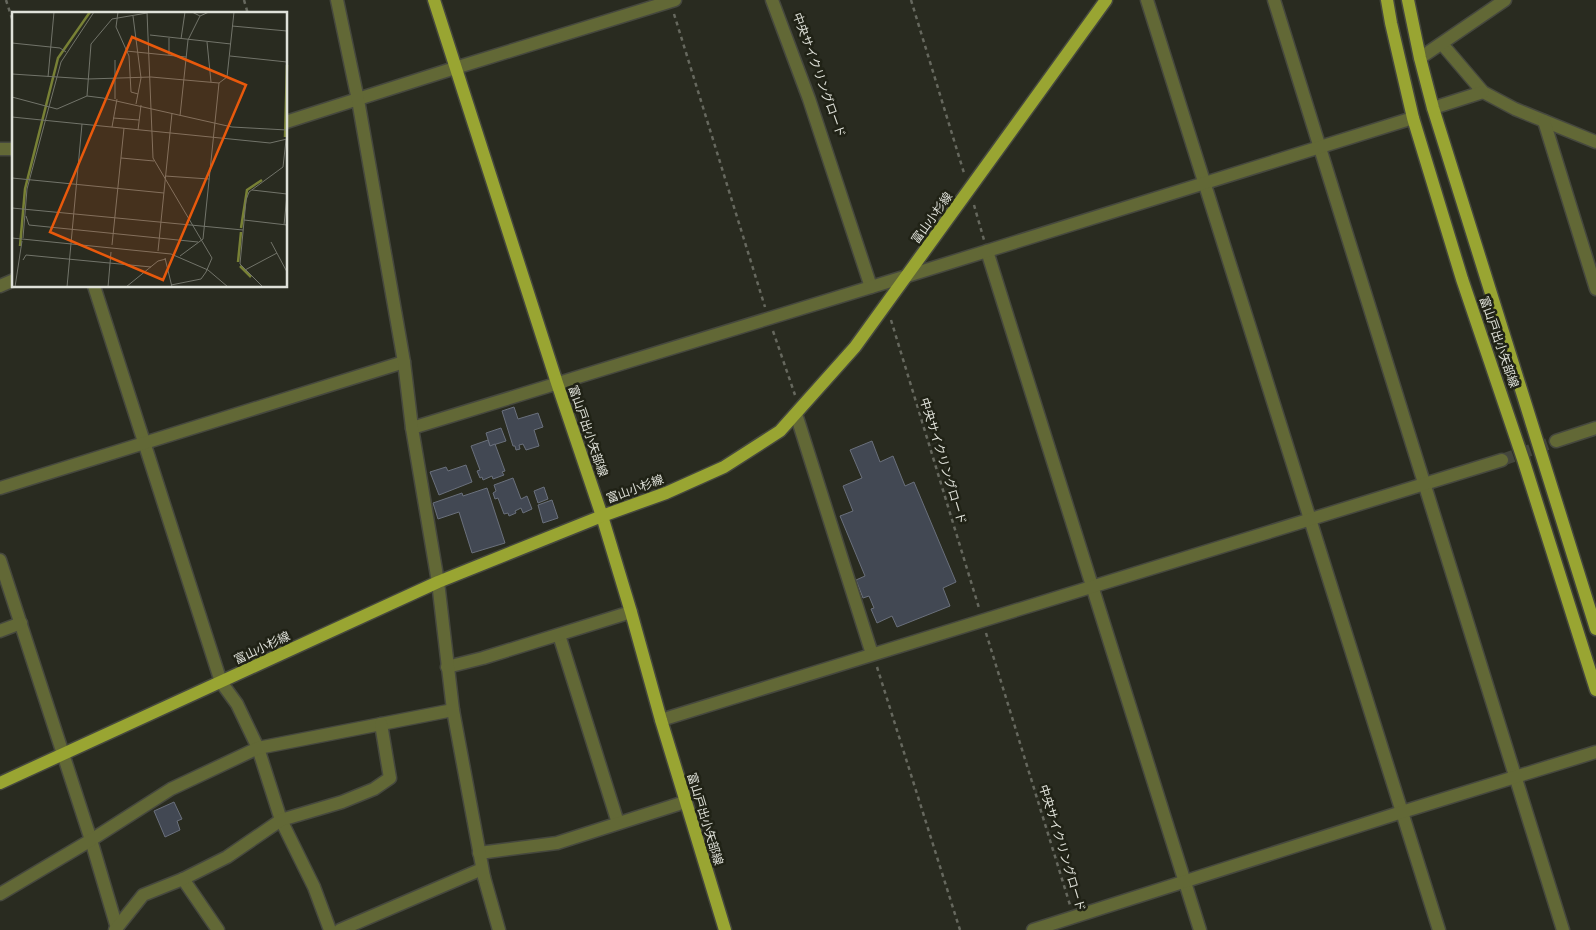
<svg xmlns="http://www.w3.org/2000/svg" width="1596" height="930" font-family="'Titillium Web','Noto Sans JP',sans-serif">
<rect width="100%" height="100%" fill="#292b20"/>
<g fill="#424853" stroke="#6a707c">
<polygon points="514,407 518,419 538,413 543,427 534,430 539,446 526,450 523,444 519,445 520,449 516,450 515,446 513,446 502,411"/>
<polygon points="501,428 506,441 490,446 486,433"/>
<polygon points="488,440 490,446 495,444 505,471 502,472 504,475 493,479 492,476 483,480 482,477 480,478 477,471 480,470 471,446"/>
<polygon points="872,441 880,462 893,456 905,486 914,482 956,582 943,588 950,606 897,627 892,616 877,623 871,609 874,608 869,596 863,598 856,580 865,576 840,516 853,511 843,486 862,478 850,450"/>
<polygon points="466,465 472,482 439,495 430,472 446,467 448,471"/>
<polygon points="513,478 521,499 527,496 532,509 523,513 521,508 515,511 516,513 509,516 508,513 504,514 498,498 495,499 493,493 496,491 494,485"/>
<polygon points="544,487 548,499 538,503 534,491"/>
<polygon points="487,488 505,543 472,553 459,512 438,519 433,503 462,493 463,496"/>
<polygon points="552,500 558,518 543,523 538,505"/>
<polygon points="174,802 182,819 177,821 180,830 165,837 154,811"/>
</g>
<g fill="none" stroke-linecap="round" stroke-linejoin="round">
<polyline stroke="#44463c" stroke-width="12" stroke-dasharray="12 6" stroke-linecap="butt" points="1502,460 1556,441"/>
<defs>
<g id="minor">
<polyline points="772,0 809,99 871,287"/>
<polyline points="1147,0 1439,930"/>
<polyline points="1274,0 1563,930"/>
<polyline points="1442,44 1483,92 1515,109 1596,142"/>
<polyline points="1420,58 1505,0"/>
<polyline points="1433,108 1483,92"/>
<polyline points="1544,121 1596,289"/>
<polyline points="286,122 455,68 675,0"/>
<polyline points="0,149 14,149"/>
<polyline points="987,251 1200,930"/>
<polyline points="0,286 14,280"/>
<polyline points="94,286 221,682 237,704 258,748 281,820 314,887 330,930"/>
<polyline points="796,414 872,654"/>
<polyline points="412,428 907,276 1413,118"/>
<polyline points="1556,441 1596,428"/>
<polyline points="0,488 404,362"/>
<polyline points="0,560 91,840 117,928"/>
<polyline points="0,631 21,623"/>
<polyline points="559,635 618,823"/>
<polyline points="447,667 483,658 631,612"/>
<polyline points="661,720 1502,460"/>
<polyline points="479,853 557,843 685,802"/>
<polyline points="484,877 499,930"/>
<polyline points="183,879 218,930"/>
<polyline points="0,894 91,840 171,789 258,748 453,710"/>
<polyline points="115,930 143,895 183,879 227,857 281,820 342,802 374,789 390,778 381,724"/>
<polyline points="340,930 482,869"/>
<polyline points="1033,930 1402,812 1596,752"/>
</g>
<polyline id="tertiary" points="337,0 358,100 404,362 412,428 438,582 453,710 484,877"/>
<g id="primary">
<polyline points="434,0 557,383 602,516 631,612 661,720 725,930"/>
<polyline points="1387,0 1391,23 1413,118 1462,279 1523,459 1596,690"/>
<polyline points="1408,0 1420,58 1433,108 1596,629"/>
<polyline points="0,783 438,582 602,516 666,493 724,467 780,431 855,347 1106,0"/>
</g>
</defs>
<use href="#minor" stroke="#46483e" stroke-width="15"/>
<use href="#tertiary" stroke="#46483e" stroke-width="15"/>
<use href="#primary" stroke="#46483e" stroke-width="15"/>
<g stroke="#66685e" stroke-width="2.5" stroke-dasharray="4 4" stroke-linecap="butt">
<polyline points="6,0 14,25"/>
<polyline points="244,0 248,14"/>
<polyline points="911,0 964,173"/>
<polyline points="674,14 765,307"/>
<polyline points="974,205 984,240"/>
<polyline points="891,320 979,608"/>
<polyline points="773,331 795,395"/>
<polyline points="986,633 1070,905"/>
<polyline points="877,667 960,930"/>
</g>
<use href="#minor" stroke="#626836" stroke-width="12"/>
<use href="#tertiary" stroke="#626836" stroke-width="12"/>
<use href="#primary" stroke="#99a532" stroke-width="12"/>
</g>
<g text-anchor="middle" stroke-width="5" stroke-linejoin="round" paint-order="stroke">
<g font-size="12" fill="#dfe1d9" stroke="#202216">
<text transform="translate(819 75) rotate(70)" y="4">中央サイクリングロード</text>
<text transform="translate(932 218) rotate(-54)" y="4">富山小杉線</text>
<text transform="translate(1499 342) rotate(71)" y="4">富山戸出小矢部線</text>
<text transform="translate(588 431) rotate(71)" y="4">富山戸出小矢部線</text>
<text transform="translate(943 461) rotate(73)" y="4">中央サイクリングロード</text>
<text transform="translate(635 489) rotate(-20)" y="4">富山小杉線</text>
<text transform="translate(262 648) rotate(-25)" y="4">富山小杉線</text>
<text transform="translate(705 819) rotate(73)" y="4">富山戸出小矢部線</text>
<text transform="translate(1062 848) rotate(73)" y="4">中央サイクリングロード</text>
</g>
</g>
<g transform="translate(12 12)">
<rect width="275" height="275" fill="#292b20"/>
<path fill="none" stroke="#788135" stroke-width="2.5" d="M 273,125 L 275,53M 229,216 L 235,178 L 250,168M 8,234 L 13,177 L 46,46 L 78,0M 226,250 L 229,220M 228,254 L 239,265"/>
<path fill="none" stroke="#72746a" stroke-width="1" d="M 106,0 L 104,15 L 117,44 L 119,80 L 126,82M 135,0 L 141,146 L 200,246 L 194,260M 180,0 L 188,4 L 197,0M 121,4 L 129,66 L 124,92M 220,14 L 275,19M 138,23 L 219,32M 169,27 L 173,0M 195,30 L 199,70M 0,31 L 48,36 L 54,40M 114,39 L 174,45M 157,43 L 157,26M 218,44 L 275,50M 0,62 L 76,67 L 139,65 L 207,71 L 215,65 L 222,0M 36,65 L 42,0M 75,84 L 79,32 L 100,7 L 135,1M 0,85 L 45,97 L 75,84 L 91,86 L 220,115 L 275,118M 103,87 L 103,48M 168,104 L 176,28 L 188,4M 0,105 L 258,131 L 275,127M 101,106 L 127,108M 100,115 L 105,87M 126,118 L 129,93M 109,146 L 142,149M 153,164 L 197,167M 0,166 L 152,181M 240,178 L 275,182M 0,196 L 231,218M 14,204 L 17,213 L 186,230M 232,208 L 275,213M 272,213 L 275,183M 0,226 L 159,242 L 196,258 L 216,275M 11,226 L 15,177 L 49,50 L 82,0M 259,230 L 275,260M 100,233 L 112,116M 146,239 L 160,101M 168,244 L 191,227 L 207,71M 153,246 L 160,275M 11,248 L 14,243 L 139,255M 233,258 L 265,241M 159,273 L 189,267 L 194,260M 3,275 L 10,229M 55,275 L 70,112M 96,275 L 99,240M 114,275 L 146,249 L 154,247M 251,275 L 228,252 L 234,188 L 237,180 L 271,155 L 274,128"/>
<path fill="#e8590c" fill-opacity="0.15" stroke="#e8590c" stroke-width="2.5" d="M 120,25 L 234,73 L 151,268 L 38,220 Z"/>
<rect width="275" height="275" fill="none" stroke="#dfe1d9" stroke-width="2.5"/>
</g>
</svg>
